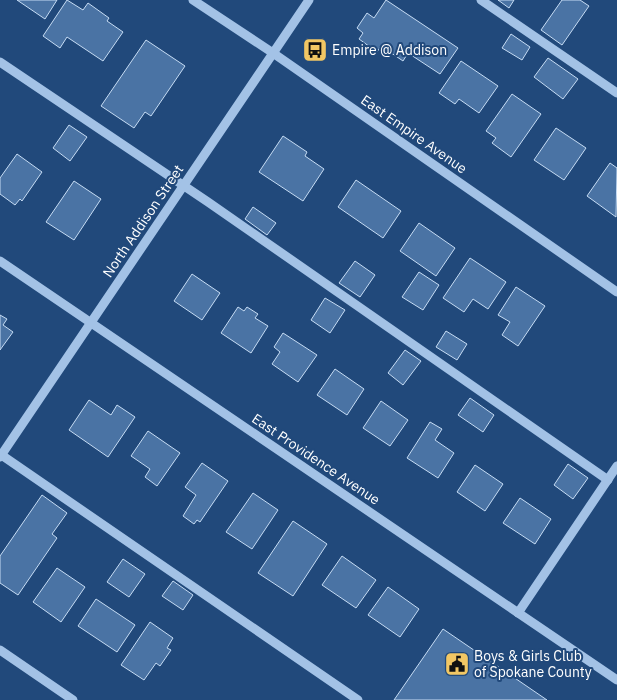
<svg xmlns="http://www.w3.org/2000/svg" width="617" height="700" font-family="'IBM Plex Sans',sans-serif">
<rect width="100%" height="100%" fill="#21497b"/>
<g fill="#4a73a4" stroke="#c6dcf4">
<polygon points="17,0 57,0 45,19"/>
<polygon points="67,0 83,10 88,3 109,18 107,21 123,32 103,61 67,37 60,48 43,36"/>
<polygon points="386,0 458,48 440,74 408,53 403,61 381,46 377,52 359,39 363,33 357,28 367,13 374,18"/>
<polygon points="498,0 514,0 509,8"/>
<polygon points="562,0 580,0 589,6 562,45 541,30"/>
<polygon points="511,34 530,47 522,60 502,48"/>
<polygon points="146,40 185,66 151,116 145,112 134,128 101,106"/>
<polygon points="548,58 578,79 563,99 534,77"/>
<polygon points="461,61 498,86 479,113 459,99 455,104 439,93"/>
<polygon points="512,94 541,114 511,157 492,143 496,138 486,131"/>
<polygon points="69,125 87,137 70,161 53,148"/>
<polygon points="556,128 586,148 564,180 534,160"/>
<polygon points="283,136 307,152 305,156 324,169 303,201 259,172"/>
<polygon points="17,154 42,172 22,201 20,199 15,205 0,194 0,178"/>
<polygon points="610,163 617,168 616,217 587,196"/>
<polygon points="356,180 401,211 383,238 338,207"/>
<polygon points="74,181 101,199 74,240 46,222"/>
<polygon points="253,207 276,223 267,235 245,219"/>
<polygon points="419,223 455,248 436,276 400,251"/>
<polygon points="470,258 506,282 488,309 473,299 464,312 443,298"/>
<polygon points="355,261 375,275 360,297 339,283"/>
<polygon points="419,272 439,285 423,310 402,297"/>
<polygon points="192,274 220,293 202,320 174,301"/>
<polygon points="516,287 545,306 518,346 502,335 510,322 498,315"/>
<polygon points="325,298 345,310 330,333 311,320"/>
<polygon points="238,307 244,311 247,307 258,314 255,318 268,326 251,353 221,333"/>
<polygon points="0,315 7,319 3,325 13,332 0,350"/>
<polygon points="446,331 467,344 457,360 436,347"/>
<polygon points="283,333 317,355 298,382 272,364 280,352 274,347"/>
<polygon points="405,350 421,361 403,385 388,373"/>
<polygon points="335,369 364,389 347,415 317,395"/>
<polygon points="470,398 494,415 483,432 458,415"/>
<polygon points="89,400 111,415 117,405 135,417 108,457 69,430"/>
<polygon points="381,401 408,420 390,446 363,428"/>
<polygon points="430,422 442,429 435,440 454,453 438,478 407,458"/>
<polygon points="148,431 180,453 157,486 145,477 150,469 131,456"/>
<polygon points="202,463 228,481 200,522 197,520 194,524 183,516 196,495 185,487"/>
<polygon points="568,464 588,478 573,499 554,485"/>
<polygon points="475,465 503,484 485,511 457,492"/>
<polygon points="253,493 278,510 252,549 226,532"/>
<polygon points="42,495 67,513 52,534 57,538 18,595 0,583 0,556"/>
<polygon points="520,498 551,519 535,544 503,523"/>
<polygon points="293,521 327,544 293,596 258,573"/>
<polygon points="342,556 376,580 356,608 322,585"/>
<polygon points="123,559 145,574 129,597 107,582"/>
<polygon points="57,568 85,587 61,622 33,602"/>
<polygon points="173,581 193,595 183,610 162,596"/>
<polygon points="388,587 419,609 400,637 368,615"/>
<polygon points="96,599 135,625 117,652 78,626"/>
<polygon points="150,622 173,638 167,648 171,650 160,666 156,663 144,680 121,665"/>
<polygon points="443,629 547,700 394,700"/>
</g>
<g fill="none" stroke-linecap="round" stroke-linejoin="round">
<g stroke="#a3c2e6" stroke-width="9">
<polyline points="193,0 273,53 617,292"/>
<polyline points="481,0 617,93"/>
<polyline points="0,62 208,202 608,480"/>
<polyline points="0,261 617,680"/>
<polyline points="0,454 358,700"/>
<polyline points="0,457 309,0"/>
<polyline points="518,613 617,466"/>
<polyline points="0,650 73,700"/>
</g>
</g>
<defs>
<symbol id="bus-square" viewBox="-11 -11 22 22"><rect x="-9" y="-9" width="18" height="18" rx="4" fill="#f2c764" stroke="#21497b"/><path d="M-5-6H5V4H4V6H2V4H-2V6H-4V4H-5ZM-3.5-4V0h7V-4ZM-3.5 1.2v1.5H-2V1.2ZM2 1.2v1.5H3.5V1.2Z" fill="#111"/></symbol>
<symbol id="civic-square" viewBox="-11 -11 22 22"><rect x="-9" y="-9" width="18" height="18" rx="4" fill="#f2c764" stroke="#21497b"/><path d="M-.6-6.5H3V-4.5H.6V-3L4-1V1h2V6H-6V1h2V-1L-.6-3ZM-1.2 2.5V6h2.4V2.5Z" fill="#111"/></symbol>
</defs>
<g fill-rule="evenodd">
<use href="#bus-square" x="301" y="36" width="28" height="28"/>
<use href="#civic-square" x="443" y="650" width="28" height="28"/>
</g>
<g text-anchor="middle" stroke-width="4" stroke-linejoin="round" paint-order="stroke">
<g font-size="14" fill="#fff" stroke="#21497b" text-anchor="start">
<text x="332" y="55">Empire @ Addison</text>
<text x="474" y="661">Boys &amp; Girls Club<tspan x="474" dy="16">of Spokane County</tspan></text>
</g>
<g font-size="14" fill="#fff" stroke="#21497b">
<text transform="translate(414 134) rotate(35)" y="5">East Empire Avenue</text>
<text transform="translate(143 221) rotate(-56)" y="5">North Addison Street</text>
<text transform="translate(316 459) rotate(34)" y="5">East Providence Avenue</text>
</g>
</g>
</svg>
